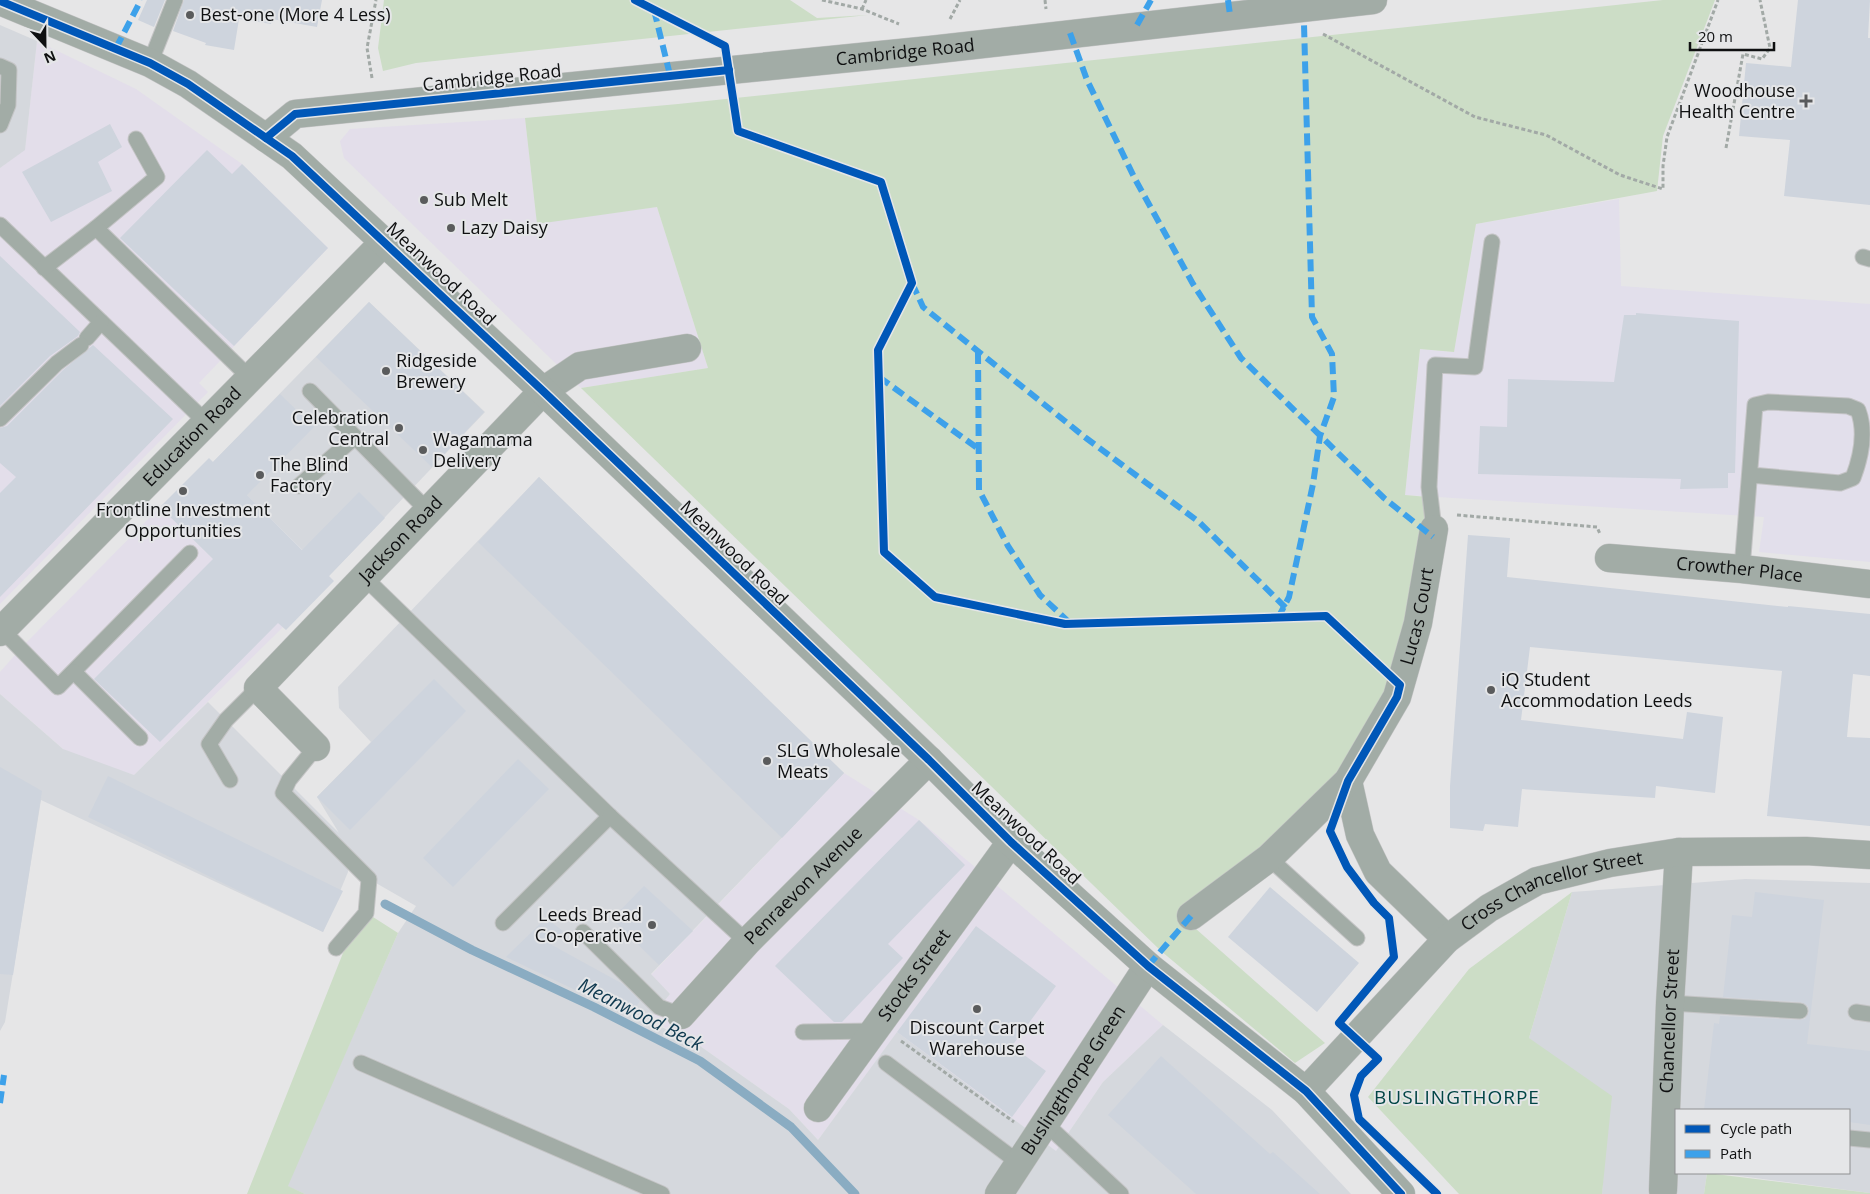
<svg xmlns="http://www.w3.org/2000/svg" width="1870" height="1194" font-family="'Open Sans',sans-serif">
<rect width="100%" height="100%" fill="#e6e6e7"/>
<g fill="#e3deea">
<polygon points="37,41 136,89 242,164 328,248 199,383 208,392 0,604 0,168 25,149"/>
<polygon points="525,118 537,223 657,207 708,368 581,388 344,158 340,141 350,129"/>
<polygon points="160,507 283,627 134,775 69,754 0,694 0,672 24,645"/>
<polygon points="844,773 919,820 1163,1025 1103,1082 1056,1151 897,1033 818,1140 789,1109 693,1041 649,1020 670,994 651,975"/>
</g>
<g fill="#d5d8dd">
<polygon points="0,25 37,41 25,150 0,168"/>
<polygon points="369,302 485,412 329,576 213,462"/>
<polygon points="539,477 844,773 651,974 670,994 649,1020 569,986 693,1041 789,1109 818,1140 897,1032 1056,1151 1103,1082 1163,1025 1272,1110 1351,1194 305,1194 287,1186 398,933 416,906 369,879 347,845 348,872 323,932 41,800 5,1022 0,1031 0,694 63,749 134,775 208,702 339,833 317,797 371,742 339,708 338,687"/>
<polygon points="1745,879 1870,883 1870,1193 1717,1173 1849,1173 1849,1110 1676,1110 1676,1173 1707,1173 1704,1194 1602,1194 1605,1148 1529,1038 1572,892"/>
</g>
<polygon fill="#e2dfeb" points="1619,199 1621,286 1870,304 1870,562 1759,552 1764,517 1405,495 1420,349 1454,352 1476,224"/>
<g fill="#ccddc6">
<polygon points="384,0 790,0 817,18 868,15 416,63 383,71 378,48"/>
<polygon points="1663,0 1715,0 1663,136 1657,191 1476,224 1454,352 1420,349 1405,495 1428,497 1410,615 1389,689 1327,794 1178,913 1325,1043 1295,1063 1161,951 581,388 708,368 657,207 537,224 525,118 678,104"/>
<polygon points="1572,892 1529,1038 1612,1096 1602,1194 1459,1194 1368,1097 1469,969"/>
<polygon points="373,917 398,933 288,1186 305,1194 247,1194 345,948"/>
<polygon points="1707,1173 1870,1193 1870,1194 1704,1194"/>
</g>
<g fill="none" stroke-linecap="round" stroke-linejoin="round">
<polyline stroke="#8aacc2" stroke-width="9" points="385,904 472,950 594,1007 700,1061 791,1127 855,1194"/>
</g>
<g fill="#ced4dd">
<polygon points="147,0 165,0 154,27 138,20"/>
<polygon points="184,0 322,0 317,27 272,19 271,24 239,19 234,50 205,45 206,43 173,31"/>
<polygon points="1798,0 1870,0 1868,38 1870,38 1870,205 1784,196 1790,140 1739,136 1746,63 1791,67"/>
<polygon points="110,124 122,147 98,162 112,191 51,222 22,172"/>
<polygon points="207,150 232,174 242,164 328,248 234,346 120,238"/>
<polygon points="0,256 80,332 78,336 50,356 0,406"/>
<polygon points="369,302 484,412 432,467 316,357"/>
<polygon points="1636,313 1739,321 1735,473 1728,473 1728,488 1680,489 1681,479 1478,474 1480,426 1507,427 1508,379 1614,382 1624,315 1636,315"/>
<polygon points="93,345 173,419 0,597 0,493 16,477 0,463 0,428 7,426 63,370"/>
<polygon points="280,394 314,427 247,495 302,550 359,492 385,518 329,576 334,581 286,630 278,623 160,742 94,679 213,559 160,507 209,458 213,462"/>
<polygon points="539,477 844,773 782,838 478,542"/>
<polygon points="1468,535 1510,538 1507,577 1788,607 1788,606 1870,614 1870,676 1853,674 1847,737 1870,738 1870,826 1767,816 1782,671 1530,647 1521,720 1683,739 1687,712 1723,717 1715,793 1656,786 1655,798 1522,789 1518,827 1485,824 1483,831 1450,828 1450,786"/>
<polygon points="434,679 466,711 350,830 317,797"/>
<polygon points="518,759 549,789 453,887 423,858"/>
<polygon points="0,767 42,791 13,975 0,974"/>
<polygon points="108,776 343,891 323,932 88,817"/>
<polygon points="919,820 965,865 888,944 903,958 842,1022 834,1022 775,966"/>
<polygon points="644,886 693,931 659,965 612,919"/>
<polygon points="1270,887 1359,963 1317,1012 1228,937"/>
<polygon points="1755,892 1824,900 1807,1044 1870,1051 1870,1125 1849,1122 1849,1110 1704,1110 1714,1023 1719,1024 1720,1016 1799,1020 1805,1019 1809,1012 1808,1006 1801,1002 1723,997 1732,915 1752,917"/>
<polygon points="546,918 563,931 550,944 623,984 640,1001 630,1016 506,957"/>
<polygon points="976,926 1056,986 1012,1046 1046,1071 1012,1117 897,1032"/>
<polygon points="1161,1056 1270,1154 1273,1152 1320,1194 1196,1194 1108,1115"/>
</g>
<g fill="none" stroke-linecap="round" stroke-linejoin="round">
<defs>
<g id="service">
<polyline points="150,63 175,0"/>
<polyline points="0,66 9,70 8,105 0,125"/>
<polyline points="0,225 206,422"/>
<polyline points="96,228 157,177 136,139"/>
<polyline points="1863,257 1870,259"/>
<polyline points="44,268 96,228 249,377"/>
<polyline points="87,338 101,322"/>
<polyline points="310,391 428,511"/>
<polyline points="0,419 57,363 81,345"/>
<polyline points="299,486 355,437"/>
<polyline points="1434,529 1429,487 1435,365 1475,367 1492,242"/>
<path d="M 1742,569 L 1755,405 L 1768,402 L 1848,406 L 1858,410 C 1866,431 1861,457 1853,478 L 1840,483 L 1751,475"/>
<polyline points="364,577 610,816 503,923"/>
<polyline points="2,630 58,687 190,553"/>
<polyline points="74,672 140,738"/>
<polyline points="316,747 289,780 283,793 369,879 366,913 336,948"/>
<polyline points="230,780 209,744 226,720 258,688"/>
<polyline points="610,816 747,942"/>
<polyline points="1269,858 1357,938"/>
<polyline points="583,932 659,1007 681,1015"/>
<polyline points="1670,1003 1800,1011"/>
<polyline points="1856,1012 1870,1014"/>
<polyline points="803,1032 874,1031"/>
<polyline points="361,1063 662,1194"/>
<polyline points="886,1063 1019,1163"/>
<polyline points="1046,1124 1121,1194"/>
<polyline points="1849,1138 1870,1140"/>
</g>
<g id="minor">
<path id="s1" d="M 1609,558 L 1742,569 L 1870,584"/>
<path id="s2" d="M 0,632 L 385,241"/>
<path id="s3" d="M 316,747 L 258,688 L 543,391 L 580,366 L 687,348"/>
<polyline points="1348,781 1360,835 1378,872 1447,939"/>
<path id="s4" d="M 1191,916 L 1269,858 L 1348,781 L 1397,697 L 1418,623 L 1434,529"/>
<path id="s5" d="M 681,1015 L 747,942 L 929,760"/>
<path id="s6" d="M 818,1108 L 1011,842"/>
<path id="s7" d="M 1663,1190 L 1670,1003 L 1679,852"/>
<path id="s8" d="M 999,1194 L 1148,966"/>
</g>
<g id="tertiary">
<polyline points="0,1 150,63 188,84 292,156 543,391 929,760 1011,842 1148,966 1306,1091 1401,1194"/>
<path id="s9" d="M 266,138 L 295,114 L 930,50 L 1373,0"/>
<path id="s10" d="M 1306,1091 L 1447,939 L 1489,908 L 1537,881 L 1610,863 L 1679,852 L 1806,851 L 1870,855"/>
</g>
</defs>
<use href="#service" stroke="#c4c4c5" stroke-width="17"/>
<use href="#minor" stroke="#c4c4c5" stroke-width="29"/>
<use href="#tertiary" stroke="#c4c4c5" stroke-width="29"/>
<g stroke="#a2a9a6" stroke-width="3" stroke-dasharray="4 2.5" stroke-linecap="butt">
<polyline points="822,0 862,9 899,24"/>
<polyline points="1045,0 1046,9"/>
<polyline points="862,9 866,0"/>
<polyline points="950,19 960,0"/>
<polyline points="1323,34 1475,117 1546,135 1620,175 1663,189 1663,166 1667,137 1718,0"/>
<polyline points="372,78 367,48 376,0"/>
<polyline points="1726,148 1743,54 1762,59 1770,48 1760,0"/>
<polyline points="1457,515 1597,527 1600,534"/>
<polyline points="901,1041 1014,1122"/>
</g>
<use href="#service" stroke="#a2aca6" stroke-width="15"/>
<use href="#minor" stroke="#a2aca6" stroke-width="28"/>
<use href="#tertiary" stroke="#a2aca6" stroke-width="28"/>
<g stroke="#3da1ea" stroke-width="6" stroke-dasharray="12 6" stroke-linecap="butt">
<polyline points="1228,0 1230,15"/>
<polyline points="654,10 670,75"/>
<polyline points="1137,25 1151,0"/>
<polyline points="1070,33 1087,80 1135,179 1193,284 1241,358 1384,498 1433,537"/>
<polyline points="116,48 141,0"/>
<polyline points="912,283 923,307 1086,438 1199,522 1287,609"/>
<polyline points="978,352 979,490 1008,546 1040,595 1071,624"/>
<polyline points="879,377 980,450"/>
<polyline points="1278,618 1289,597 1313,484 1320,436 1334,397 1332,354 1312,317 1304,24"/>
<polyline points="1148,966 1191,916"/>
<polyline points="0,1103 4,1075"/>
</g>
<defs>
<g id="cycleway">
<polyline points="635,0 725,46 738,131 881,182 912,283 878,350 884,552 935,597 1065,624 1326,616 1400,685 1397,697 1348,781 1330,831 1347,867 1374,903 1389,918 1394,957 1339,1023 1378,1059 1361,1076 1354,1095 1359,1119 1437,1194"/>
<polyline points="0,1 150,63 188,84 292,156 543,391 929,760 1011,842 1148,966 1306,1091 1401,1194"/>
<polyline points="266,138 295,114 729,70"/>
</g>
</defs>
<use href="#cycleway" stroke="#e5e6e8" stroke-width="11"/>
<use href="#cycleway" stroke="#0057b8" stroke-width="8"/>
</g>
<g fill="#5a5b5c" stroke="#e5e6e8" stroke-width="2">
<circle cx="190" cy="15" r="5"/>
<path d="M1803.5 93.5h5v5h5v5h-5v5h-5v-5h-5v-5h5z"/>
<circle cx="424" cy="200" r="5"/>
<circle cx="451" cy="228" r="5"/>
<circle cx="386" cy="371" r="5"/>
<circle cx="399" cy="428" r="5"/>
<circle cx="423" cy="450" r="5"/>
<circle cx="260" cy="475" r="5"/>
<circle cx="183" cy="491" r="5"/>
<circle cx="1491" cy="690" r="5"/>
<circle cx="767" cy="761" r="5"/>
<circle cx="652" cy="925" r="5"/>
<circle cx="977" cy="1009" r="5"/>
</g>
<g text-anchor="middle" stroke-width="4" stroke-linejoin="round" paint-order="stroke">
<g font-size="18" fill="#0f1011" stroke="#e5e6e8" text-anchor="start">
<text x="200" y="21">Best-one (More 4 Less)</text>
<text x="1795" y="97" text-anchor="end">Woodhouse<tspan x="1795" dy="21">Health Centre</tspan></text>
<text x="434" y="206">Sub Melt</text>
<text x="461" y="234">Lazy Daisy</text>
<text x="396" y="367">Ridgeside<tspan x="396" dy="21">Brewery</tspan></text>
<text x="389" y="424" text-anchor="end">Celebration<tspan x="389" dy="21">Central</tspan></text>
<text x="433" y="446">Wagamama<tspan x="433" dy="21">Delivery</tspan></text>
<text x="270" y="471">The Blind<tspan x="270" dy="21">Factory</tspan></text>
<text x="183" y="516" text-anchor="middle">Frontline Investment<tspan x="183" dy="21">Opportunities</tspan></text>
<text x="1501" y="686">iQ Student<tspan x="1501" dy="21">Accommodation Leeds</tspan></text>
<text x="777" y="757">SLG Wholesale<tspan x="777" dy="21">Meats</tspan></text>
<text x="642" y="921" text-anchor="end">Leeds Bread<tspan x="642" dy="21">Co-operative</tspan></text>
<text x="977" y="1034" text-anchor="middle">Discount Carpet<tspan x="977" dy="21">Warehouse</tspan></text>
</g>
<g font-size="18" fill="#0f1011" stroke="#e5e6e8">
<text dy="6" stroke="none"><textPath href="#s9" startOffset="651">Cambridge Road</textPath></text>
<text transform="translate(492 78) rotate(-6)" y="6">Cambridge Road</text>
<text transform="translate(441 274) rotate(43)" y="6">Meanwood Road</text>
<text dy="6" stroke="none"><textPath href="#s2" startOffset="274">Education Road</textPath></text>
<text dy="6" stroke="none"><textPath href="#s3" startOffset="289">Jackson Road</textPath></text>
<text transform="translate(734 553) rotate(44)" y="6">Meanwood Road</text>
<text dy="6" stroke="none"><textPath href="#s1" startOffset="131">Crowther Place</textPath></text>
<text dy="6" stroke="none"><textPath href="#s4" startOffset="388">Lucas Court</textPath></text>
<text transform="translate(1026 833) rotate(43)" y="6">Meanwood Road</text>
<text dy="6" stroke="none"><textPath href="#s5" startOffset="178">Penraevon Avenue</textPath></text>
<text dy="6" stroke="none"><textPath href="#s10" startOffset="325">Cross Chancellor Street</textPath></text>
<text dy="6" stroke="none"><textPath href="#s6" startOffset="164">Stocks Street</textPath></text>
<text dy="6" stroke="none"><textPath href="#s7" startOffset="169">Chancellor Street</textPath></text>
<text dy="6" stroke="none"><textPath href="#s8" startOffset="136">Buslingthorpe Green</textPath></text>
</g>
<g font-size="19" font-style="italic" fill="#0f394f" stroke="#e5e6e8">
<text transform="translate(641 1014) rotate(27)" y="7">Meanwood Beck</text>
</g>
<g font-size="19" letter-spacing="1" fill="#014545" stroke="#e5e6e8">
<text x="1457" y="1104">BUSLINGTHORPE</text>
</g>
</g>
<rect x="1675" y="1109" width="175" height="65" fill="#e5e6e8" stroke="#8f9092"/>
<rect x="1685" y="1125" width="25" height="8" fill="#0057b8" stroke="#8f9092"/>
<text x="1720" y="1134" font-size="15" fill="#0f1011">Cycle path</text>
<rect x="1685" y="1150" width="25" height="8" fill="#3da1ea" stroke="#8f9092"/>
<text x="1720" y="1159" font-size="15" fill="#0f1011">Path</text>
<g transform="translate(45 45) rotate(158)" stroke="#e5e6e8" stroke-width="4" paint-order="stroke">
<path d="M0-4L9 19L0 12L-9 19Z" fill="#0f1011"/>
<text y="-8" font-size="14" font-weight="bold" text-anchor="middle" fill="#0f1011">N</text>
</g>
<path d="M1690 42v8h84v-8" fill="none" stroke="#0f1011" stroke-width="2.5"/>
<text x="1698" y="42" font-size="15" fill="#0f1011" stroke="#e5e6e8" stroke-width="4" paint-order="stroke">20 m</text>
</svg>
